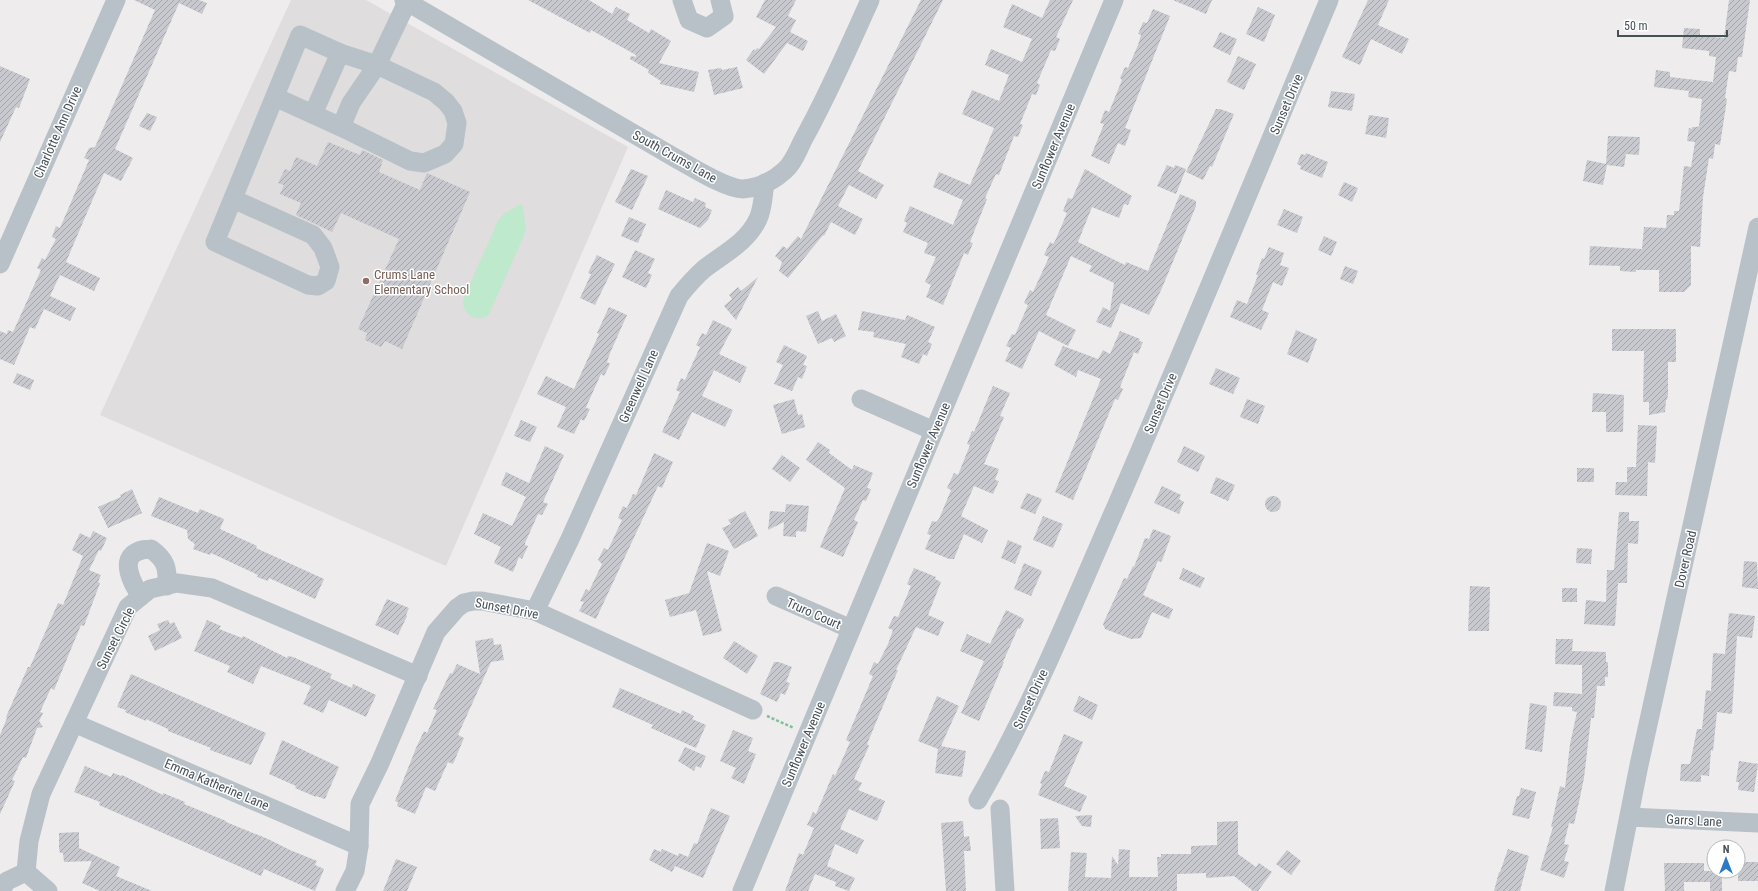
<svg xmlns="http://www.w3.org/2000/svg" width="1758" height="891" font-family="'Roboto Condensed',sans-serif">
<defs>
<pattern id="building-hatch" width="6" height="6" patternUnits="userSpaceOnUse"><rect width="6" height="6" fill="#c7c9ce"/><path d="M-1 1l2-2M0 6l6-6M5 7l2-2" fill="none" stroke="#a3a6aa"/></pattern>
</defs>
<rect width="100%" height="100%" fill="#eeecec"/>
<polygon fill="#dfdddd" points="291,0 366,0 628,147 446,566 100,415"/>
<path fill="#bee9cc" d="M 521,204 L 523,207 L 526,230 L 522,240 L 489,314 C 477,325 459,313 464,297 L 499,219 L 505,213 Z"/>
<g fill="url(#building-hatch)">
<polygon points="134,0 199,0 207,3 202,14 179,3 115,149 133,158 121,181 104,173 66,262 100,278 94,291 60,275 50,296 76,308 70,321 44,309 35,329 30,327 14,365 0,359 0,331 7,334 8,330 13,332 41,270 37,268 42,258 45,260 56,239 52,237 56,226 60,228 89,160 84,158 89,148 95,147 155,10"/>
<polygon points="528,0 589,0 612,14 616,7 630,14 627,20 649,33 651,29 671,41 659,63 699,72 694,92 660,84 661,81 648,73 649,70 630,59 631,56 636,57 636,55 591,30 590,33"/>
<polygon points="765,0 796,0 788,16 796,20 790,32 808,41 803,51 787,43 764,74 746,60 754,49 755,51 757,48 759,49 776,27 756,17"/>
<polygon points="921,0 943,0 858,171 884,185 876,199 849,185 838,206 863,219 855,235 831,222 824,236 823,235 788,278 779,271 782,262 775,256 783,246 787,249 798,236 801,239"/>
<polygon points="1050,0 1073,0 1056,37 1060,39 1055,51 1051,50 1037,83 1040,85 1036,95 1032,94 1020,124 1023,125 1018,137 1014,136 999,175 996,174 985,198 987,199 970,242 973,243 968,255 964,253 943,305 926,297 931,285 925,282 936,257 924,253 928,243 903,232 907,223 904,221 910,206 953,225 963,200 933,187 939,172 970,185 994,128 962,114 972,90 999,101 1009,75 985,65 991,49 1022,62 1032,39 1003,27 1012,4 1042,18"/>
<polygon points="1173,0 1212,0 1206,14"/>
<polygon points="1368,0 1389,0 1378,25 1409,39 1402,54 1371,39 1360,65 1342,57"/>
<polygon points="1729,0 1750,0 1742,57 1738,57 1736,72 1729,71 1725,98 1727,99 1720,145 1715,144 1713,159 1709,158 1703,197 1700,247 1691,246 1691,285 1684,292 1659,292 1659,270 1636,270 1636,272 1620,271 1620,266 1589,265 1590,246 1642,249 1644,227 1666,228 1667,215 1674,215 1674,211 1679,211 1684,166 1691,167 1695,142 1687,141 1689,128 1692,129 1692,127 1697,127 1699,126 1702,99 1688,97 1689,91 1654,87 1656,70 1670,72 1670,77 1713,82 1716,57 1709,56 1709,51 1682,48 1684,28 1700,29 1700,36 1724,38"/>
<polygon points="1258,7 1275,15 1264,42 1246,34"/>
<polygon points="1153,9 1170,16 1125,128 1131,130 1125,146 1118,143 1109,164 1091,156 1104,124 1100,123 1105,110 1109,112 1122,80 1120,78 1125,67 1128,68 1138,45 1141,35 1138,34 1143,22 1147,23"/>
<polygon points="1220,32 1237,39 1230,55 1213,47"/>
<polygon points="1238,56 1256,64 1244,90 1227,82"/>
<polygon points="0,66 30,79 19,108 16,107 0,142"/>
<polygon points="737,67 743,88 714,95 708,70 721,68 722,70"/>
<polygon points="1331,91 1355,94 1352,111 1328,107"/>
<polygon points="1216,109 1220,109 1234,114 1212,167 1210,166 1203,180 1186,172"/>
<polygon points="147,113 157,117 150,131 139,126"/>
<polygon points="1369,115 1389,118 1386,138 1365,134"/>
<polygon points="1608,136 1640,137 1639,155 1626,154 1624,167 1607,165 1603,185 1583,181 1587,160 1606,164"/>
<polygon points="328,142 360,155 362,150 383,160 379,172 420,190 427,173 470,192 402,349 385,341 381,347 365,340 367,333 358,329 399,239 341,213 332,232 296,215 301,203 280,194 284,185 278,183 285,169 290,171 296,157 317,166"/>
<polygon points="1306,153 1328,162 1322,178 1300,169 1301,166 1297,164 1301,154 1305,155"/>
<polygon points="1167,165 1174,168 1175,165 1186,169 1176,194 1157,186"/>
<polygon points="631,169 648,176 632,210 615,202"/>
<polygon points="1085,169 1132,196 1128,205 1124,204 1119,218 1092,207 1078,242 1125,265 1126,262 1148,271 1180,194 1196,201 1196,206 1162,288 1149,315 1121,303 1111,328 1096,322 1103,307 1110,311 1114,283 1089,271 1092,266 1071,256 1046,315 1076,330 1068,346 1039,331 1022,369 1005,361 1011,348 1006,346 1012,334 1015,335 1028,305 1024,303 1030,290 1033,292 1049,257 1044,255 1050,242 1053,244 1055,241 1067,213 1063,211 1068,198 1072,199"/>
<polygon points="1344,182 1358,188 1352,202 1338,195"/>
<polygon points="666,190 693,202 695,198 706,203 705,207 712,210 708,220 700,228 658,209"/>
<polygon points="1284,209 1303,217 1297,233 1277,225"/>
<polygon points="629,217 646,224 638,243 621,236"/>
<polygon points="1324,236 1337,242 1331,256 1318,250"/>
<polygon points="1269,247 1284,253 1280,265 1289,268 1282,286 1273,282 1262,310 1269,313 1261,330 1230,317 1237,300 1247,304 1258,275 1256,275 1262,258 1264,259"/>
<polygon points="635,250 655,259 648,273 652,275 646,288 622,277"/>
<polygon points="597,255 615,264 595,305 580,298 591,274 588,273"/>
<polygon points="1345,266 1358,271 1353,284 1340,279"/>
<polygon points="758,277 736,320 724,306 732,299 729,295 738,287 741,291"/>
<polygon points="609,307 627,315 610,353 607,362 610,364 604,376 601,374 587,405 586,408 590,409 584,421 581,419 574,434 557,427 566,407 537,394 546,376 574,389 599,334 597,333"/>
<polygon points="818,311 822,321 836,314 846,336 834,342 832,338 818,344 806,316"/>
<polygon points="862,311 905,320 907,315 935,327 928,342 932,344 927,356 923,354 919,364 901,357 906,344 873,337 874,332 858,330"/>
<polygon points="713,320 732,329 719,354 747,367 740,383 714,370 702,396 733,410 725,427 692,412 679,440 662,432 680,392 676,390 681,378 685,380 700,347 696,345 702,333 706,335"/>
<polygon points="1612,329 1676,329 1676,362 1668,362 1668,394 1667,400 1666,400 1665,412 1649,415 1649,402 1643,402 1644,351 1612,351"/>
<polygon points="1296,330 1317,339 1308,363 1287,354"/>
<polygon points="1120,331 1140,339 1139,341 1143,342 1138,354 1134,352 1120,387 1123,389 1118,400 1115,399 1073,500 1055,492 1101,379 1078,370 1076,377 1054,365 1063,346 1098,359 1103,350 1110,354"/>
<polygon points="784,345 807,356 803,365 807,366 802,379 798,377 792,391 774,384 783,365 776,362"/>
<polygon points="1216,368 1240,378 1233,394 1209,384"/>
<polygon points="17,373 34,380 30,390 13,383"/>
<polygon points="993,386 1010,393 1000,416 1004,417 984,464 999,469 995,480 999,481 993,494 974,486 961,516 988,530 982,543 964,534 954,559 949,559 925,549 931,535 927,534 932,521 936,522 939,519 951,490 947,488 954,473 958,475 970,445 967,444 972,431 974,432"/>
<polygon points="1593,393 1624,395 1623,432 1606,432 1606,412 1592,412"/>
<polygon points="794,399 798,415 802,414 805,427 782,434 773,405"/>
<polygon points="1247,399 1265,406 1258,424 1240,417"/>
<polygon points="521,420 537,427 530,442 514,436"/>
<polygon points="1638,425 1657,426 1655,463 1648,462 1647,496 1615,495 1616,482 1627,482 1627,467 1636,467"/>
<polygon points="818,442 830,450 829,453 852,470 854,465 873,473 867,488 871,489 866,501 863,500 854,520 858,522 843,557 820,547 845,488 806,460"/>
<polygon points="545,446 564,455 543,502 548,504 542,515 538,514 525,543 525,545 528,546 522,559 519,557 513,572 494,563 501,547 474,534 483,513 512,526 526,497 501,485 506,472 529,483"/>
<polygon points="1184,446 1205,456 1198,472 1177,462"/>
<polygon points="654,453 673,462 662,488 658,486 596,619 579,611 584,602 580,601 586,589 589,591 602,564 598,560 604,548 608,550 622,520 618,518 623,506 627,508 633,494 636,495"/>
<polygon points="782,455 800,468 790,482 772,469"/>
<rect x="1577" y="468" width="17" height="14"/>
<polygon points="1216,477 1235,485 1228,501 1210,493"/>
<polygon points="1162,486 1181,495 1179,499 1184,502 1179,514 1154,503"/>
<polygon points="132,489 142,513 108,528 98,507 121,497 120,495"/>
<polygon points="1027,493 1042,499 1035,514 1020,508"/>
<circle cx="1273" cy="504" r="8"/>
<polygon points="159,497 198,513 200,509 224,519 220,529 257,546 256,548 324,579 315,599 269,578 268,581 257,577 258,575 211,553 210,555 193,549 195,544 188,539 187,530 151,516"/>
<polygon points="786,504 809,506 806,532 798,531 796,532 796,537 783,536 784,522 768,530 770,511 785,512"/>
<polygon points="745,511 758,536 734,549 722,528 731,524 728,520"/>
<polygon points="1619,512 1629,512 1629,521 1639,521 1638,544 1628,543 1627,583 1618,583 1615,626 1584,624 1586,600 1606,602 1607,570 1614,570"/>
<polygon points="1043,516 1063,524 1053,548 1033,540"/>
<polygon points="1153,529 1171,536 1163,558 1161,562 1158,561 1143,595 1173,609 1169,619 1152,612 1141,638 1131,639 1105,629 1103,624 1124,578 1127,579 1133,566 1134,567 1145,538 1149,539"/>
<polygon points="93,531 107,538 101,551 99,550 89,570 101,575 98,582 100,583 84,626 81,625 54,690 51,688 40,712 43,713 39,721 43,727 37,728 26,758 23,757 12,780 15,781 0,814 0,735 7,718 6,717 28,667 30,667 58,603 63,605 83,556 72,550 80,533 90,538"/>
<polygon points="1008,540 1022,546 1015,564 1001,558"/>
<polygon points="707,543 729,551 720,576 707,571 722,631 703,636 696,610 670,617 665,600 689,593"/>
<polygon points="1577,548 1592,549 1591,564 1576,563"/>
<polygon points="1744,561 1757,562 1758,589 1742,587"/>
<polygon points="1024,563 1042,571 1031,596 1014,589"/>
<polygon points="914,568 936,577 935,579 941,582 928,615 944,622 938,636 916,627 896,670 898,670 867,744 869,746 854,779 862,783 858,790 885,801 877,821 849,809 840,829 864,840 857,854 835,844 827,866 855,878 849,891 835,886 836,882 815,874 808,891 785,891 799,853 803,855 814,828 807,825 813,812 816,814 833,774 835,776 850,742 846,740 873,676 869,674 874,662 878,664 888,644 893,630 888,628 894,616 898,617 903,605 911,586 907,584"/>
<polygon points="1183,568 1205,578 1200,588 1179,579"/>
<polygon points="1470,586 1490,587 1489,631 1468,631"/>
<rect x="1562" y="588" width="15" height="14"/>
<polygon points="387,599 409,608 406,615 407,616 398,635 375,625"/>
<polygon points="1006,610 1024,619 1020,629 1018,628 1003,662 1004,662 979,721 961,713 984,661 960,651 967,634 990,644"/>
<polygon points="1729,613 1755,616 1752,638 1737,636 1732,714 1717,712 1713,751 1711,750 1709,776 1701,775 1701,782 1680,781 1681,764 1690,764 1697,729 1702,729 1706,690 1711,691 1713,653 1725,654"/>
<polygon points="168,620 170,624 174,622 182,638 155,651 148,636 160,630 157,624"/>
<polygon points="207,620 221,626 219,629 242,638 243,636 287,658 288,656 293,657 332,674 330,678 352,688 353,684 376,695 366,717 329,700 323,713 303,704 311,686 261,666 253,684 227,672 230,666 194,651"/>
<polygon points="493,638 494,645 501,644 504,660 491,662 458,735 464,738 453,764 448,762 435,791 426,787 415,814 397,806 398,802 395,801 416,748 424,731 427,733 437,710 433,709 450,673 452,674 457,664 480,674 475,641"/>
<polygon points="1556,639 1573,639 1572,651 1606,652 1606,662 1608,662 1608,677 1605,677 1605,686 1597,686 1594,718 1591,718 1584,778 1579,802 1574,824 1569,823 1564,844 1569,845 1564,861 1569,862 1564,878 1540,870 1553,827 1551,827 1560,786 1565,788 1570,744 1577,712 1572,711 1572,707 1553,706 1554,692 1582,694 1582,665 1555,664"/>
<polygon points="734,641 758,656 747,674 723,658"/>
<polygon points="774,662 779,662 792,667 786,682 790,683 785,695 781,693 777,702 760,694"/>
<polygon points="131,674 266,733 251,765 210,750 211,748 168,731 168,729 146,719 146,721 125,712 126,710 117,707"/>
<polygon points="620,688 681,714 682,710 694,716 692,719 706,725 696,748 651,728 653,725 612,707"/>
<polygon points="937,696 959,706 941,746 966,751 962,777 935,773 938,749 918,741"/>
<polygon points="1079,696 1098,705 1092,720 1073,711"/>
<polygon points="1530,703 1547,706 1542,752 1525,749"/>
<polygon points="733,730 753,738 748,751 756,754 744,784 731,778 736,768 720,761"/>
<polygon points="1064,734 1083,742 1064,786 1087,796 1080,812 1038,795 1042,784 1040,783 1045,771 1049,772"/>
<polygon points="282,740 339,767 325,799 316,796 316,797 295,788 296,786 269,774"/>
<polygon points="685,747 706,756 701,768 696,766 694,771 678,761"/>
<polygon points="1739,761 1758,764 1754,792 1738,790 1739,782 1736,782"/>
<polygon points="85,766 111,777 113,773 121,776 122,775 163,795 163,793 185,802 184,804 226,821 226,822 268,839 290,850 317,861 315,865 324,869 315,891 264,869 261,876 99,805 100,802 74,792"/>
<polygon points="1521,788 1536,792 1529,819 1512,815 1517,796 1519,796"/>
<polygon points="711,808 730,816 703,878 675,866 672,872 649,860 654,849 661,852 662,849 678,856 679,853 688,857 694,843 697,844"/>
<polygon points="1092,815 1091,827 1082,826 1075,816"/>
<polygon points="1058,818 1060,848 1041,849 1040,819"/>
<polygon points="963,821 964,837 969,836 971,851 964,851 966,891 946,891 941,823"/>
<polygon points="1238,821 1238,854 1256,867 1259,863 1272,872 1258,891 1253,891 1234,876 1206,878 1206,873 1177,874 1177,891 1068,891 1071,852 1087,853 1085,877 1111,878 1112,856 1118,865 1119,849 1130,850 1129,877 1158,877 1157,857 1161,857 1161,854 1191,854 1191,846 1217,845 1217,822"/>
<polygon points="79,832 79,848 120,867 116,876 152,891 100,891 82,883 92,861 64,862 63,853 60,853 59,849 59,833"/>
<polygon points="1508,849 1529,856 1520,891 1494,891 1499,872 1500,872"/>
<polygon points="1287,850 1301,861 1291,875 1276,864"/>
<polygon points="396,859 417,867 407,891 383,891"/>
<rect x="1738" y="862" width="20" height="19"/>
<polygon points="1664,863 1704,863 1704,871 1722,871 1722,891 1710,891 1710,882 1684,882 1684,891 1665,891"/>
</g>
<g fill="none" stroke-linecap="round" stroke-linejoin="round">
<polyline stroke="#7ac29b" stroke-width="2.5" stroke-dasharray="3 2" stroke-linecap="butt" points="767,716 794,728"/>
<g stroke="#b8c1c7" stroke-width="19">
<path d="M 404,0 L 677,159 C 692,167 726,189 743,189 C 758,188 773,181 784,171 C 793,164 798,150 803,140 C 828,95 849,47 870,0"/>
<polyline points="682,0 689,20 707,28 724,16 720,0"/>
<polyline points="275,97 341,127"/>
<polyline points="313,114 340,53"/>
<polyline points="233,199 313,235 323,248 330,267 326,281 318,286 308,285 215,242 300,35 340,53 377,65 434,92 446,102 453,111 457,123 454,144 445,154 424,163 410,161 341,127 351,103 377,65 408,0"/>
<polyline points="0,264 116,0"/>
<polyline points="861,399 934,431"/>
<path d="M 141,596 C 133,585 118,558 139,551 C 142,549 148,550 151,549 C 166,560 168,568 167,586"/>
<polyline points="776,596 851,629"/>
<path d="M 535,611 L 570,539 L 679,296 C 687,286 695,277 704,269 C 723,254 747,243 758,219 C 763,209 763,195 765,183"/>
<polyline points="74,723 359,846"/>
<path d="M 978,800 C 1033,705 1074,602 1118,502 C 1190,335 1259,167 1329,0"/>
<polyline points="1000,809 1005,891"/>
<polyline points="1629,817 1758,823"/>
<polyline points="26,872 29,841 41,794 128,607 150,589 177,583 212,588 418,676"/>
<polyline points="26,872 48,891"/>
<polyline points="0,891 7,881 26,872"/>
<polyline points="345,891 355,871 359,846 360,804 380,763 436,632 457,608 464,603 473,601 482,601 535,611 753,710"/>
<polyline points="742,891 1114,0"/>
<polyline points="1614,891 1639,765 1758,227"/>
</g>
</g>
<circle fill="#8d6e63" stroke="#fff" stroke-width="1.5" cx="366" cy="281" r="4"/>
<g text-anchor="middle" stroke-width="3" stroke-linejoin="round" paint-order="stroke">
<g font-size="13" fill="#465057" stroke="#fff">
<text transform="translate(1286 104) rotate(-67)" y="5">Sunset Drive</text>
<text transform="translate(57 132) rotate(-66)" y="5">Charlotte Ann Drive</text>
<text transform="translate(1053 146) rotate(-67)" y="5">Sunflower Avenue</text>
<text transform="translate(675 156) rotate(29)" y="5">South Crums Lane</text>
<text transform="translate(638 386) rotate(-66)" y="5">Greenwell Lane</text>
<text transform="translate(1160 403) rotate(-67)" y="5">Sunset Drive</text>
<text transform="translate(928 445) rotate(-67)" y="5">Sunflower Avenue</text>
<text transform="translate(1685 559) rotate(-77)" y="5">Dover Road</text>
<text transform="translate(507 608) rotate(11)" y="5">Sunset Drive</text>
<text transform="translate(814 613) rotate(24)" y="5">Truro Court</text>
<text transform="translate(115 638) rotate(-63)" y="5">Sunset Circle</text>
<text transform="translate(1030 699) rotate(-65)" y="5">Sunset Drive</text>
<text transform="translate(803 744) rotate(-67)" y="5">Sunflower Avenue</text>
<text transform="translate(217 784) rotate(23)" y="5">Emma Katherine Lane</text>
<text transform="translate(1694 820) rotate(3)" y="5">Garrs Lane</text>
</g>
<g font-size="13" fill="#785e54" stroke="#fff" text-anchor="start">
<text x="374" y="279">Crums Lane<tspan x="374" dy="15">Elementary School</tspan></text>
</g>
</g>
<g transform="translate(1726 859)"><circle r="19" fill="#ffffff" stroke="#b5b9bc"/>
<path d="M0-3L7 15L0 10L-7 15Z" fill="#2c79c8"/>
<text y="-6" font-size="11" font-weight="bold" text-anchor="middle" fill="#465057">N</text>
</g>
<path d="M1618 30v6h109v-6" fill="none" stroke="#465057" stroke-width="2"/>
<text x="1624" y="30" font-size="12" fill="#465057" stroke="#ffffff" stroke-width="3" paint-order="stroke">50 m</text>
</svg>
